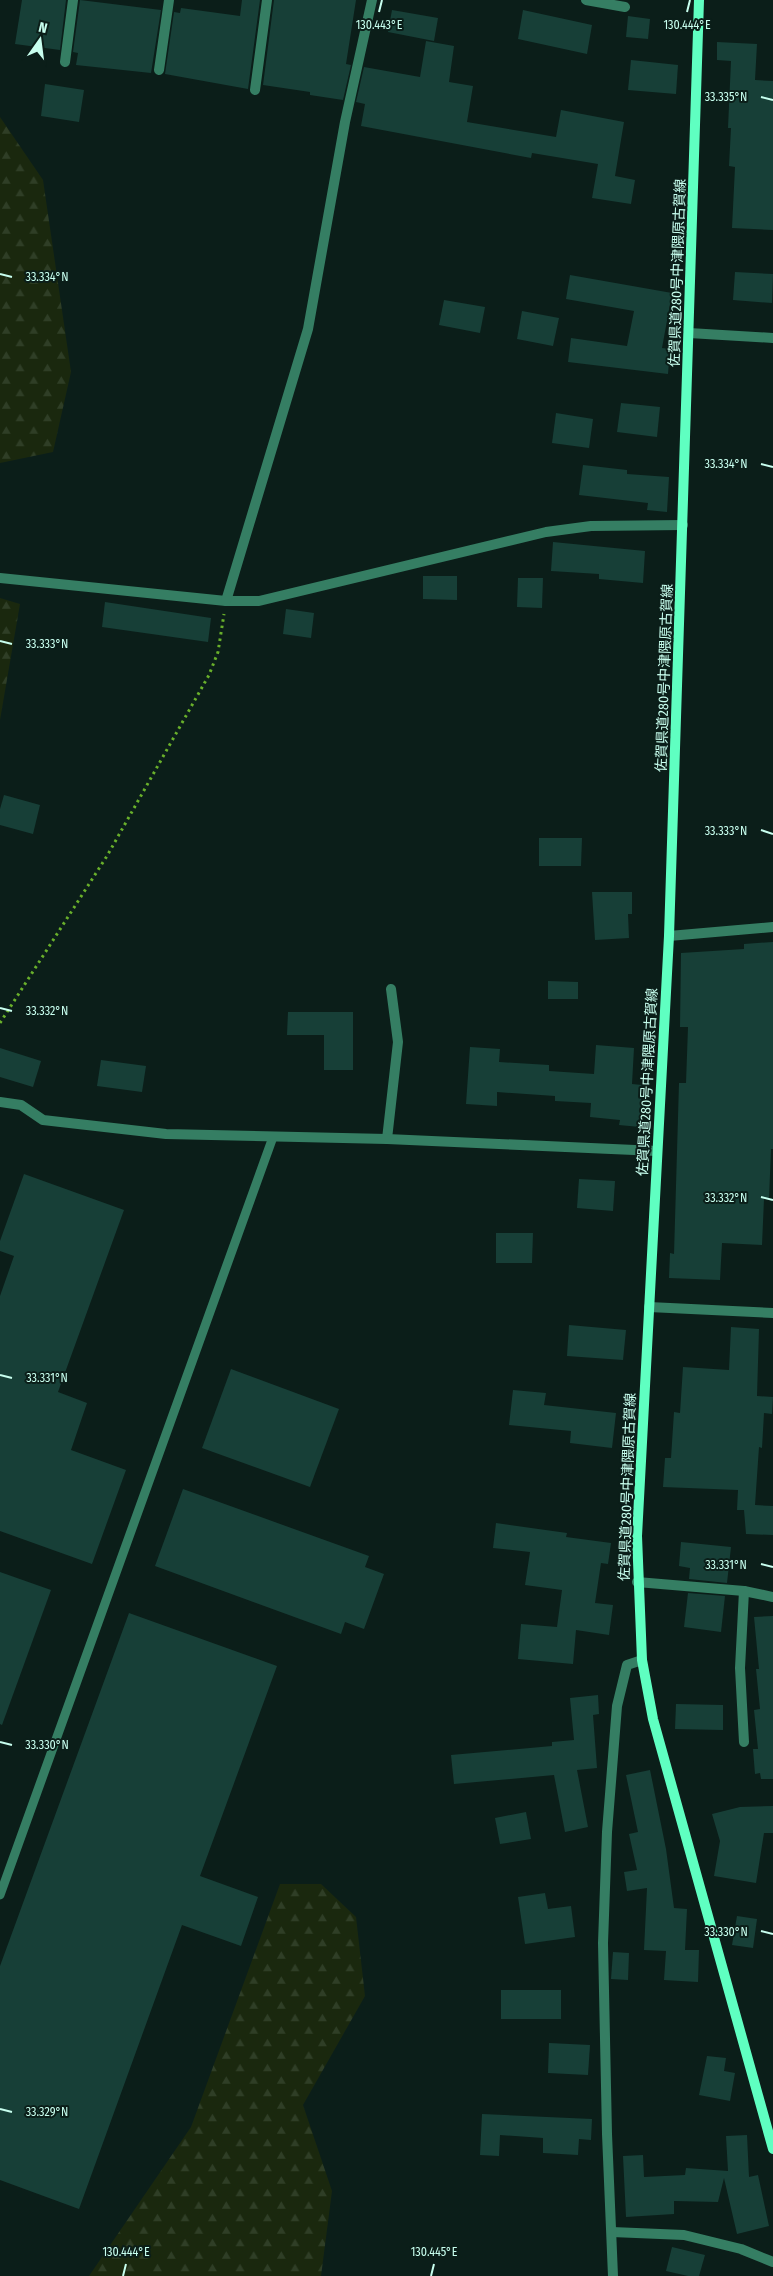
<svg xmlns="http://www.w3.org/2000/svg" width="773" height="2276" font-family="'Fira Sans Condensed','Noto Sans JP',sans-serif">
<defs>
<pattern id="forest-firs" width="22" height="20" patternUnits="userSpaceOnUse" patternTransform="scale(1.25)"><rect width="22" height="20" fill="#1a280e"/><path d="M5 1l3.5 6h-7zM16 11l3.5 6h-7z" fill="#2f3e26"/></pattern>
</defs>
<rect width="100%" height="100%" fill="#0b1e19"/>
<g fill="url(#forest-firs)">
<polygon points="0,117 43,180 71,372 53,452 0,463"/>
<polygon points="0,598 20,604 0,720"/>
<polygon points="280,1884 321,1884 356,1917 365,1996 303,2105 332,2191 321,2276 89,2276 191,2127"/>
</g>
<g fill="#173f37">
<polygon points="22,0 66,0 60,50 15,44"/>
<polygon points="80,0 161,10 151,73 76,65 78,53 73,52"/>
<polygon points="242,0 260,0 248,89 165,74 174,12 180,13 181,8 240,16"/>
<polygon points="274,0 356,0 346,64 351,65 343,100 310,95 310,92 263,85"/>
<polygon points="392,10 438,18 434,41 388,32"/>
<polygon points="523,10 592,25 587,54 518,39"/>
<polygon points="628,16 650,19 648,39 626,37"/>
<polygon points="426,41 454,46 449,82 473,86 467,122 556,137 561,110 624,122 615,176 635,180 631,204 592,198 598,164 532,153 531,158 361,126 365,104 356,102 364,67 420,77"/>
<polygon points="717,42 757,44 755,80 773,81 773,230 732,228 735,167 729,166 731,128 728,128 731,61 717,60"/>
<polygon points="631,60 678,65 676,94 628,90"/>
<polygon points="45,84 84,90 79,122 41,116"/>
<polygon points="735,272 773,274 772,303 733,300"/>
<polygon points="570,275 672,293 662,348 670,349 668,374 568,362 571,338 627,346 634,311 566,299"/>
<polygon points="444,300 485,307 480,333 439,325"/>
<polygon points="522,311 559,318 553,346 517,339"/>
<polygon points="621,403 660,407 657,437 617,432"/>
<polygon points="556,413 593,419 589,448 552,443"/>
<polygon points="583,465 627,470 627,474 669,477 667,512 647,510 648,503 579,495"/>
<polygon points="553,542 645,551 643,583 599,579 599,574 551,571"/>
<polygon points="423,576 457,576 457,600 423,599"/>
<polygon points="518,578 543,578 542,608 517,607"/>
<polygon points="105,602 211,618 208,642 102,627"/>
<polygon points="286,609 314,613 311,638 283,634"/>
<polygon points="4,795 40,805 33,834 0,825 0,809"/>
<polygon points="539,838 582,838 581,866 539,866"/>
<polygon points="592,892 632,892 632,914 628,914 629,938 595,940"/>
<polygon points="773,942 773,1149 771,1149 769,1199 764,1199 762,1245 722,1243 720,1280 669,1278 670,1253 674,1254 679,1083 686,1083 688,1027 680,1027 681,953 744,949 744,944"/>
<polygon points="548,981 578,982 578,999 548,999"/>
<polygon points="288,1012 353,1012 353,1070 324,1070 324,1035 287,1035"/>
<polygon points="596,1045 634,1048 632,1084 642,1085 640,1127 619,1125 620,1120 590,1117 591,1103 555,1101 555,1096 497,1092 497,1106 466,1104 470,1047 500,1049 499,1062 549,1065 549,1071 594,1074"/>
<polygon points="0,1048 41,1061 33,1087 0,1077"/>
<polygon points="101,1060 146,1066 142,1092 97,1086"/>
<polygon points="24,1174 124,1210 58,1392 87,1403 71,1450 126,1470 92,1564 0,1531 0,1296 14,1256 0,1251 0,1241"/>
<polygon points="579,1179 615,1181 613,1211 577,1208"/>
<polygon points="496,1233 533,1233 532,1263 496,1263"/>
<polygon points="569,1325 626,1330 623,1360 567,1356"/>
<polygon points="731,1327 759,1329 757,1396 773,1397 772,1414 764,1413 762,1448 759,1447 755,1505 773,1506 773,1535 746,1534 744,1510 737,1510 738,1490 663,1487 665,1458 671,1458 674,1412 680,1413 683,1367 729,1370"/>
<polygon points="231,1369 339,1409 310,1487 202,1448"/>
<polygon points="513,1390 546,1393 544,1405 616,1413 612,1448 570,1443 571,1431 509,1425"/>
<polygon points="183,1489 369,1556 365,1567 384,1574 364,1629 345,1622 341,1634 155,1566"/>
<polygon points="496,1523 567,1533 566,1537 611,1543 608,1564 601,1563 595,1603 613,1605 609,1635 576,1630 573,1664 518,1659 521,1624 557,1627 562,1590 525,1585 530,1552 493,1548"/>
<polygon points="681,1542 731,1547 727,1583 689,1579 690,1568 679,1566"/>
<polygon points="0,1572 51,1590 2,1725 0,1724"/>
<polygon points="688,1593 725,1596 721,1632 684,1627"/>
<polygon points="129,1613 277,1666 200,1876 258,1897 241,1946 182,1925 79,2209 0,2180 0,1966"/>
<polygon points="773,1616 773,1779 761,1779 760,1773 755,1774 753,1749 758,1749 754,1710 760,1709 756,1669 759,1669 754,1617"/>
<polygon points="598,1695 599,1714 593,1715 597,1768 577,1770 588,1827 565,1832 554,1775 454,1784 451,1755 552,1746 552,1742 574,1740 570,1698"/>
<polygon points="676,1704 723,1705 723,1730 675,1729"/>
<polygon points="650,1770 666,1849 674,1908 687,1909 685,1950 699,1950 698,1982 664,1980 666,1951 644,1950 647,1888 627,1891 624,1872 637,1870 629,1834 638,1832 626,1775"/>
<polygon points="773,1806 773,1833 764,1833 756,1883 714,1876 720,1841 712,1814 740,1807"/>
<polygon points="526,1812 531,1839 500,1844 495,1818"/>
<polygon points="545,1893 548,1909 571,1906 575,1937 525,1944 518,1897"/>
<polygon points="737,1916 757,1919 753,1948 732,1945"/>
<polygon points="613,1952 629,1953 628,1980 611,1979"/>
<rect x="501" y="1990" width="60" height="29"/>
<polygon points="549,2043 590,2045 588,2075 548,2073"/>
<polygon points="707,2056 726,2058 724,2071 735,2073 730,2101 699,2095"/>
<polygon points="482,2114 592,2119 591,2140 579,2139 578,2155 543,2153 543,2138 500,2135 499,2156 480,2155"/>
<polygon points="747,2135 749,2177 758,2175 769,2226 737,2234 724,2178 718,2202 674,2201 674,2214 626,2217 623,2156 643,2155 644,2177 685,2175 686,2168 728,2171 726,2136"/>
<polygon points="672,2247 705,2255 699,2276 688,2276 666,2271"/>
</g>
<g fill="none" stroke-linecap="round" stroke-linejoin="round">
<polyline stroke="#69b02b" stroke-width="3" stroke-dasharray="2.5 4" stroke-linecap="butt" points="0,1023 107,856 209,675 218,652 224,614"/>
<polyline stroke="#357e63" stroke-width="9" points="0,1895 273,1137"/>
<g stroke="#357e63" stroke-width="10">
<polyline points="586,0 625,7"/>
<polyline points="65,62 73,0"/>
<polyline points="159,70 169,0"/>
<polyline points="255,90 267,0"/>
<polyline points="689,333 773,338"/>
<polyline points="0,578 226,601 259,601 546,532 591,526 683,525"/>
<polyline points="226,601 308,329 345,122 372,0"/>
<polyline points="669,936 773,927"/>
<polyline points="387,1139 398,1042 391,989"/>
<polyline points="649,1307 773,1313"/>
<polyline points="637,1582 744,1591 773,1597"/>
<polyline points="744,1591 740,1668 744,1742"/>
<polyline points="612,2232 684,2235 741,2249 773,2262"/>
<polyline points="613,2276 607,2134 603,1943 607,1832 617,1706 627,1665 642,1660"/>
</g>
<polyline stroke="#357e63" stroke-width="10" points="0,1102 21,1105 43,1120 166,1134 387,1139 657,1151"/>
<polyline stroke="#5fffc1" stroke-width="10" points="699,0 669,936 637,1536 642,1660 653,1719 773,2149"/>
</g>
<path fill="none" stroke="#c8ffef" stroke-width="2" d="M 379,12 L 382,0M 687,12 L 690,0M 761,97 L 773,100M 0,274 L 12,277M 761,464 L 773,467M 0,641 L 12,644M 761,830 L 773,834M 0,1008 L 12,1011M 761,1197 L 773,1200M 0,1375 L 12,1378M 761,1564 L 773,1567M 0,1742 L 12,1745M 761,1931 L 773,1934M 0,2109 L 12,2112M 123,2276 L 126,2264M 431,2276 L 434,2264"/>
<g text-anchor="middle" stroke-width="4" stroke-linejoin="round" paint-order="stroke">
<g font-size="14" fill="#c8ffef" stroke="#0b1e19">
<text transform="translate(677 273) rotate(-88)" y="5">佐賀県道280号中津隈原古賀線</text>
<text transform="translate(664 678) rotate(-88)" y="5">佐賀県道280号中津隈原古賀線</text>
<text transform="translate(647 1082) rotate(-87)" y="5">佐賀県道280号中津隈原古賀線</text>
<text transform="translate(627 1487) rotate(-88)" y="5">佐賀県道280号中津隈原古賀線</text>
</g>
</g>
<g font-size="12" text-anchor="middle" fill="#c8ffef" stroke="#0b1e19" stroke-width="4" stroke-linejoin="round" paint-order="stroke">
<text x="379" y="29">130.443°E</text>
<text x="687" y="29">130.444°E</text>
<text x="726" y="101">33.335°N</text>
<text x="47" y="281">33.334°N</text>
<text x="726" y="468">33.334°N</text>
<text x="47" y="648">33.333°N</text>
<text x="726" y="835">33.333°N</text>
<text x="47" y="1015">33.332°N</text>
<text x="726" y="1202">33.332°N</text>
<text x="47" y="1382">33.331°N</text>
<text x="726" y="1569">33.331°N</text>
<text x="47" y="1749">33.330°N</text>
<text x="726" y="1936">33.330°N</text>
<text x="47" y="2116">33.329°N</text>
<text x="126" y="2256">130.444°E</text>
<text x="434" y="2256">130.445°E</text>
</g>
<g transform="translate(40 40) rotate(14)" stroke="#0b1e19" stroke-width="4" paint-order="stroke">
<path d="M0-4L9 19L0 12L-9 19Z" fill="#c8ffef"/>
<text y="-8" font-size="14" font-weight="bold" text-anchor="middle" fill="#c8ffef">N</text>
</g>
</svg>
